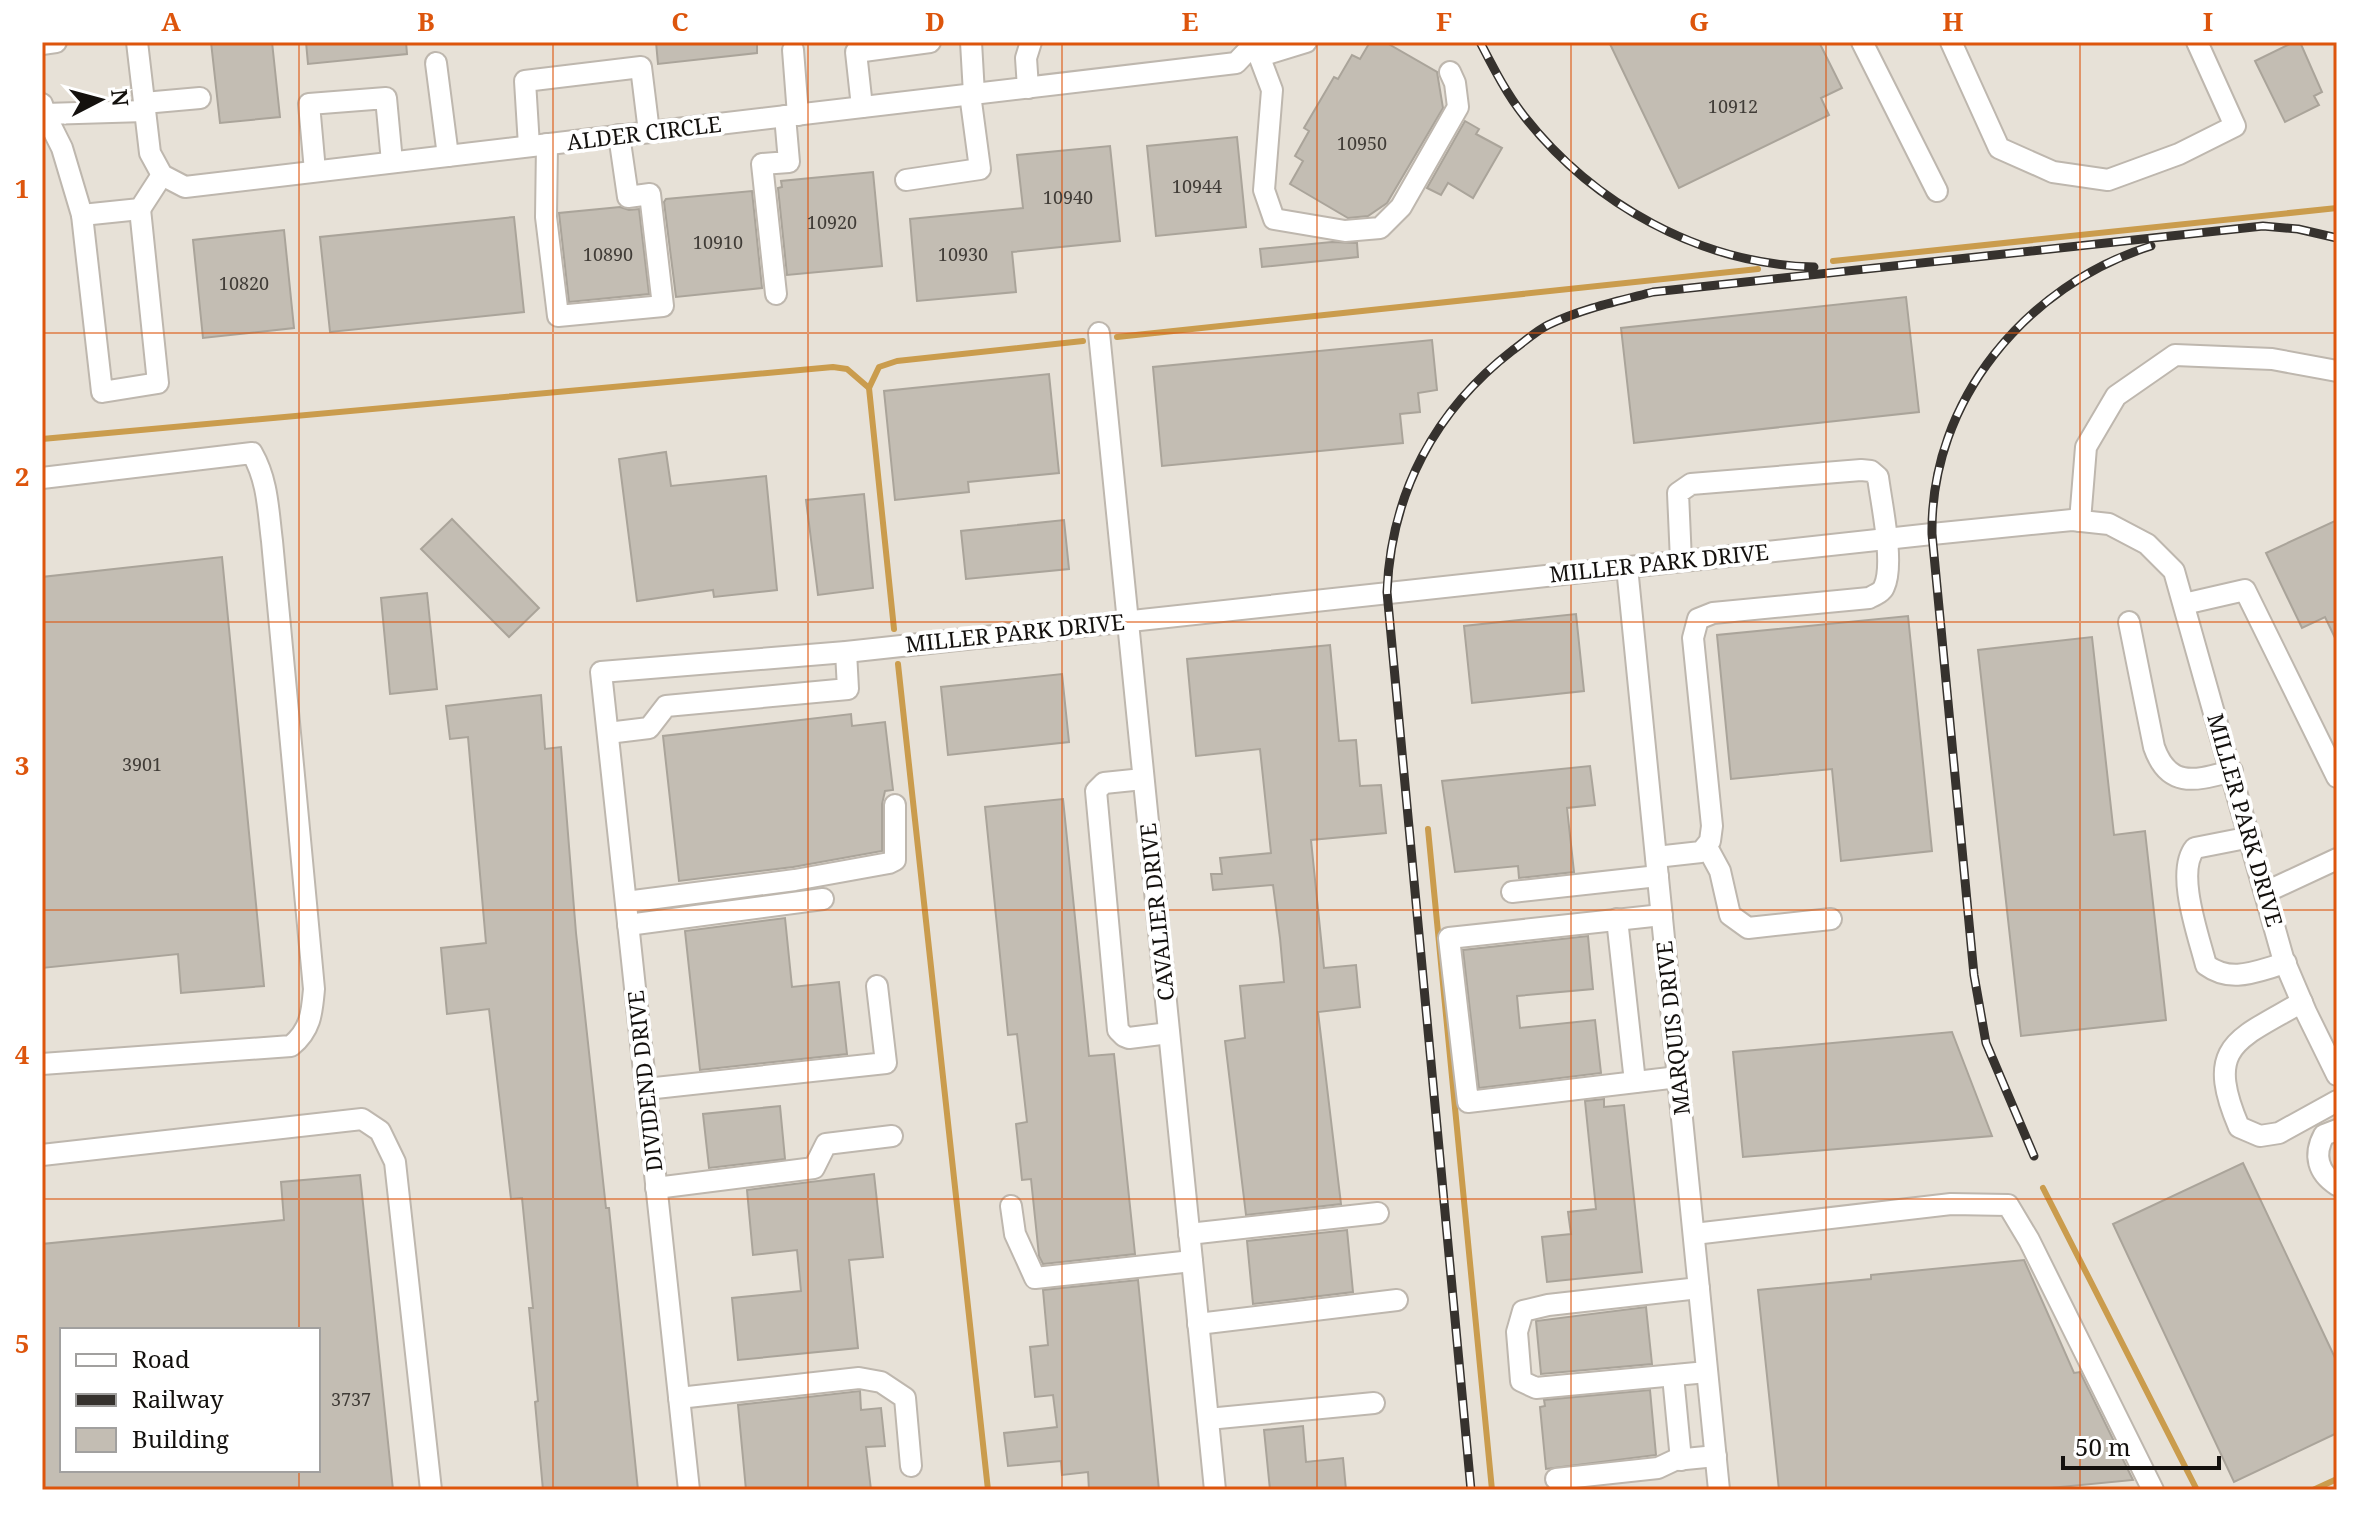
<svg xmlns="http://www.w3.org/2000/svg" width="2379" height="1532" font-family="'Noto Serif',serif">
<rect width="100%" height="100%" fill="#e7e1d7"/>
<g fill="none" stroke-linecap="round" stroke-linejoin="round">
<g stroke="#ca9c4d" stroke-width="6">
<polyline points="1833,261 2337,208"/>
<polyline points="1117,337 1758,269"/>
<polyline points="42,439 833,367 847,369 869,388"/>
<polyline points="894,629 869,388 879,367 897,361 1083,341"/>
<polyline points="898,664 988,1490"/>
<polyline points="1428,829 1492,1490"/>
<polyline points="2043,1188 2197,1490"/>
<polyline points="2313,1490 2337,1479"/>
</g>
</g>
<g fill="#c3bdb3" stroke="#aaa49a" stroke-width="2" fill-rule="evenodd">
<polygon points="211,42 272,42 280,117 220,123"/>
<polygon points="306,42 406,42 407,54 308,64"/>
<polygon points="656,42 757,42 757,53 658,64"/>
<polygon points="1370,42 1385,42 1437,72 1443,108 1387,203 1368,216 1348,218 1290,184 1303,161 1295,156 1309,131 1304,128 1334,77 1338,79 1352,55 1360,59"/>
<polygon points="1609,42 1819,42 1842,88 1821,98 1829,115 1679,188"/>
<polygon points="2294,42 2300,42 2322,92 2314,96 2319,105 2285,122 2255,61"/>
<polygon points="1465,121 1479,129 1476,134 1502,148 1473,198 1448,183 1441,195 1427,188"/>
<polygon points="1237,137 1246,227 1156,236 1147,146"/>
<polygon points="1110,146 1120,241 1012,252 1016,292 917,301 910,219 1023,208 1017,155"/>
<polygon points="873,172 882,266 787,275 778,188 782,187 781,181"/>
<polygon points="752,191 762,288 676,297 664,202 666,199"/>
<polygon points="620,207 629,210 639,209 649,294 569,302 559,213"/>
<polygon points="514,217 524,312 330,332 320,237"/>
<polygon points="284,230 294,328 203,338 193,240"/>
<polygon points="1332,242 1357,243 1358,257 1262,267 1260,249"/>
<polygon points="1906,297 1919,412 1634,443 1621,328"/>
<polygon points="1432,340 1437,390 1418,393 1420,412 1400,414 1403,443 1162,466 1153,367"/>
<polygon points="1049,374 1059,473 968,482 969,492 895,500 884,391"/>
<polygon points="666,452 671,486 766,476 777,590 714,597 713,590 637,601 619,459"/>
<polygon points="864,494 873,588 818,595 806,500"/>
<polygon points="452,519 539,608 509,637 421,549"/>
<polygon points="1064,520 1069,569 966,579 961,531"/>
<polygon points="2337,520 2337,642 2325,617 2302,628 2266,553"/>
<polygon points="222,557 264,986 181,993 178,954 42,968 42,577"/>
<polygon points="427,593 437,689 390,694 381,598"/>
<polygon points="1576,614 1584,691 1472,703 1464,626"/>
<polygon points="1908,616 1932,851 1841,861 1832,769 1731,779 1717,635"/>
<polygon points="2092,637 2114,835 2145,831 2166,1020 2021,1036 1978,650"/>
<polygon points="1330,645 1339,741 1356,740 1360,786 1381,785 1386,833 1311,840 1324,968 1356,965 1360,1007 1318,1012 1341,1204 1246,1215 1225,1041 1245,1038 1240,986 1284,982 1280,938 1273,885 1213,890 1211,874 1222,874 1220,858 1271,853 1260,749 1196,756 1187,659"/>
<polygon points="1062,674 1069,742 948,755 941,687"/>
<polygon points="541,695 545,749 561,747 576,933 606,1208 609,1208 638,1490 543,1490 535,1402 538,1401 529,1308 533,1308 522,1198 511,1199 489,1009 447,1014 441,948 486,943 468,737 450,739 446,706"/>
<polygon points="851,714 852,726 885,722 893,790 885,791 882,804 882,851 793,867 679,881 663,736"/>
<polygon points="1590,766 1595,805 1567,808 1574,872 1519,878 1518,866 1455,872 1442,781"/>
<polygon points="1063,799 1089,1056 1114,1054 1135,1254 1043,1264 1039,1256 1031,1179 1022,1180 1016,1124 1027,1122 1017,1034 1008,1035 985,807"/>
<polygon points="785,918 792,987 839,982 847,1054 700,1070 685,931"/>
<polygon points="1588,936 1593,989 1517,996 1520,1028 1595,1020 1601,1073 1479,1088 1463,950"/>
<polygon points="1952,1032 1992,1136 1743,1157 1733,1052"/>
<polygon points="1604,1099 1604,1107 1624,1105 1642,1272 1547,1282 1542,1237 1571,1234 1568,1212 1596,1209 1585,1101"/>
<polygon points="780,1106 785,1159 709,1168 703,1114"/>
<polygon points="2243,1163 2337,1362 2337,1433 2234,1482 2113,1224"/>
<polygon points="874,1174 883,1257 849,1260 858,1348 738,1360 732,1298 801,1291 797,1250 753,1255 747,1190"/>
<path d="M 360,1175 L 393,1490 L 42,1490 L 42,1244 L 284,1220 L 281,1182 ZM 62,1330 L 318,1330 L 318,1470 L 62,1470 Z"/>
<polygon points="1347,1230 1353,1292 1253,1304 1247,1241"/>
<polygon points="2024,1260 2074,1373 2080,1372 2133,1480 2029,1490 1779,1490 1758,1290 1871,1279 1871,1275"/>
<polygon points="1138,1280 1159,1490 1089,1490 1088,1472 1062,1475 1061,1461 1008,1466 1004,1433 1057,1427 1053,1395 1035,1397 1030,1347 1048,1345 1043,1290"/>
<polygon points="1646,1307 1652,1364 1541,1374 1536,1321"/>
<polygon points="1650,1390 1656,1455 1546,1469 1540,1407 1545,1406 1544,1400"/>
<polygon points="860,1391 861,1410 881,1408 885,1446 866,1447 871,1490 746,1490 738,1405"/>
<polygon points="1303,1426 1306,1462 1343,1458 1346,1490 1270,1490 1264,1430"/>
</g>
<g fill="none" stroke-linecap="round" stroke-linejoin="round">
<defs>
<g id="minor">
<polyline points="137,42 150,153 162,175 185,187 1236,63 1256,42"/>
<polyline points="971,42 974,94"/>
<polyline points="1862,42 1937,191"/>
<polyline points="1951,42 1999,148 2053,172 2108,180 2179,154 2235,126 2197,42"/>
<polyline points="42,44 56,42"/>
<polyline points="1255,45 1272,90 1264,190 1274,219 1345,231 1380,228 1401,207 1458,107 1455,83 1450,72"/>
<polyline points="793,50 798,115"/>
<polyline points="1260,56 1306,42"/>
<polyline points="436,63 448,156"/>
<polyline points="1028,88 1026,58 1031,42"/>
<polyline points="144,103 200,98"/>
<polyline points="42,104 45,114 145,111"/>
<polyline points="862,107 856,52 930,42"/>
<polyline points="45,114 62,148 82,215 140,209 162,175"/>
<polyline points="547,144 546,217 558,316 663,306 650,194 628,197 619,135"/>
<polyline points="529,146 525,81 641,67 649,132"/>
<polyline points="315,171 309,104 386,98 392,162"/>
<polyline points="906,180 980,169 970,94"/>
<polyline points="82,215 102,392 158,383 140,209"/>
<polyline points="776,294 762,164 789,162 785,116"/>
<polyline points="1099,333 1215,1490"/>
<path d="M 42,478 L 252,453 C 268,481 268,510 272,541 L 314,989 C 312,1012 311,1030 291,1046 L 42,1064"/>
<polyline points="2080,521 2086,447 2116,396 2175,355 2272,359 2337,371"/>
<polyline points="1627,567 1719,1490"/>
<polyline points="2184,604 2245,590 2337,777"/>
<path d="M 2129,622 L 2154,747 C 2169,790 2197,780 2232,771"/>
<polyline points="608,733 649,728 666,706 848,689 846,652"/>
<polyline points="1143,779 1104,783 1096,791 1118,1030 1124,1036 1129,1038 1169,1033"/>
<path d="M 2251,837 L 2195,848 C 2175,872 2199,937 2206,965 C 2232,984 2256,971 2286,963"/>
<polyline points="1707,847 1720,871 1730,915 1748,928 1831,919"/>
<path d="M 1656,857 L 1701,852 L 1710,841 L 1712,826 L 1693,638 L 1698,619 L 1713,613 L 1869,598 C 1875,595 1882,592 1884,587 C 1895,564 1881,502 1878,477 L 1871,471 L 1861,470 L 1691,484 L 1678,493 L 1681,561"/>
<polyline points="1512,892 1658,876"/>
<polyline points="2266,892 2337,859"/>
<polyline points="626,902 795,880 889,863 895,860 895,805"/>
<polyline points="1662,915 1449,938 1468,1102 1678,1077"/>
<polyline points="1617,919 1635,1082"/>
<polyline points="628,925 823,899"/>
<path d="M 2302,1002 C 2237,1040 2204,1045 2239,1127 L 2260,1136 L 2279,1133 L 2337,1101"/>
<polyline points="646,1089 886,1063 877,986"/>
<path d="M 2337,1130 L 2324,1135 C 2313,1155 2318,1173 2337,1185"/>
<polyline points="42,1155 362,1119 380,1131 395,1162 431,1490"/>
<polyline points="656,1188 814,1168 826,1144 892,1136"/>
<polyline points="1011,1206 1015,1234 1035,1278 1192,1261"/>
<polyline points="1189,1234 1378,1213"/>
<polyline points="1694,1234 1951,1204 2008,1205 2029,1240 2153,1490"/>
<polyline points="1699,1288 1548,1305 1523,1311 1517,1332 1521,1381 1536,1388 1707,1372"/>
<polyline points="1198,1324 1397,1300"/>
<polyline points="1673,1376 1681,1460"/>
<polyline points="679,1398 859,1378 881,1382 905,1398 911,1466"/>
<polyline points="1208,1419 1374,1403"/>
<polyline points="1556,1479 1658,1468 1675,1460 1716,1456"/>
<polyline points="689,1490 601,672 846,652 1932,534 2072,520 2109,524 2147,544 2174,571 2283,958 2306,1012 2337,1075"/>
</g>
</defs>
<use href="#minor" stroke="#beb7ae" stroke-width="24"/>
<use href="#minor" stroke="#fff" stroke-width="20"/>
<defs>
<g id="rail">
<path d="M 1480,42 C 1493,67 1506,93 1524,116 C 1593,204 1700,264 1814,267"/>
<path d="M 2034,1156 L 1986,1043 L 1974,975 L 1932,534 C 1930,400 2027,285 2151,246"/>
<path d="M 1471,1490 L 1387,592 C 1391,493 1435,410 1513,350 C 1524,342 1536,331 1548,325 C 1581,309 1618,301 1653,292 L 2263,226 L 2298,229 L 2337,238"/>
</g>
</defs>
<use href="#rail" stroke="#36322e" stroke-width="9"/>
<use href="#rail" stroke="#fff" stroke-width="6" stroke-dasharray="18" stroke-linecap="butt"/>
</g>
<path fill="none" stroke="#dd550c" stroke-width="2" stroke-opacity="0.55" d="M 299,42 L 299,1330M 553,42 L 553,1490M 808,42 L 808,1490M 1062,42 L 1062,1490M 1317,42 L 1317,1490M 1571,42 L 1571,1490M 1826,42 L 1826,1490M 2080,42 L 2080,1490M 42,333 L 2337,333M 42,622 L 2337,622M 42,910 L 2337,910M 42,1199 L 2337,1199M 299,1470 L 299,1490"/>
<g text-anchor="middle" stroke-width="8" stroke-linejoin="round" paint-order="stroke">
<g font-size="18" fill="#403c37">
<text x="1733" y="113">10912</text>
<text x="1362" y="150">10950</text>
<text x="1197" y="193">10944</text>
<text x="1068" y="204">10940</text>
<text x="832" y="229">10920</text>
<text x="718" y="249">10910</text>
<text x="608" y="261">10890</text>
<text x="963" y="261">10930</text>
<text x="244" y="290">10820</text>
<text x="142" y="771">3901</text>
<text x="351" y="1406">3737</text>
</g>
<g font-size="22" fill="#14110e" stroke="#fff">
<text transform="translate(644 133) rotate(-7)" y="8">ALDER CIRCLE</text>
<text transform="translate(1659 563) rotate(-6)" y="8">MILLER PARK DRIVE</text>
<text transform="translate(1015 633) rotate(-6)" y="8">MILLER PARK DRIVE</text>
<text transform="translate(2245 820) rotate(74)" y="8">MILLER PARK DRIVE</text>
<text transform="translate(1157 912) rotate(-96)" y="8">CAVALIER DRIVE</text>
<text transform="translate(1673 1028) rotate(-96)" y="8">MARQUIS DRIVE</text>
<text transform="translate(645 1081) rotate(-96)" y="8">DIVIDEND DRIVE</text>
</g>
</g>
<rect width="2379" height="1532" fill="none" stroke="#ffffff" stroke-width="88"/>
<rect x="60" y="1328" width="260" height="144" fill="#ffffff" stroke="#a1a09f" stroke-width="2"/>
<rect x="76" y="1354" width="40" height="12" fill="#ffffff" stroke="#a1a09f" stroke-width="2"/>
<text x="132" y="1368" font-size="24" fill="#14110e">Road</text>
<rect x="76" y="1394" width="40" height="12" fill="#36322e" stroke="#a1a09f" stroke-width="2"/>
<text x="132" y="1408" font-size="24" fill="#14110e">Railway</text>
<rect x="76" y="1428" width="40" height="24" fill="#c3bdb3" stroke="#a1a09f" stroke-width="2"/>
<text x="132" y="1448" font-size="24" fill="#14110e">Building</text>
<g transform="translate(100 100) rotate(84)" stroke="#ffffff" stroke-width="6" paint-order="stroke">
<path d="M0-6L14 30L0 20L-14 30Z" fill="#14110e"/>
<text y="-12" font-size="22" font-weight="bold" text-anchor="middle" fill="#14110e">N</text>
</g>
<path d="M2063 1456v12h156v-12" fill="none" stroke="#14110e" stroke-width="4"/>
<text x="2075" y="1456" font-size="24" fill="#14110e" stroke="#ffffff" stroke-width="6" paint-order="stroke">50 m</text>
<rect x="44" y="44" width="2291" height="1444" fill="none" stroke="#dd550c" stroke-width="3"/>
<g font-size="26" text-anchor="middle" font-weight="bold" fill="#dd550c">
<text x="171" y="31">A</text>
<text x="426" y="31">B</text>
<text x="680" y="31">C</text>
<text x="935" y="31">D</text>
<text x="1190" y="31">E</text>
<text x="1444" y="31">F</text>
<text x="1699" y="31">G</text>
<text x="1953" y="31">H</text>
<text x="2208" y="31">I</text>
<text x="22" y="198">1</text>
<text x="22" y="486">2</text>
<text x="22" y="775">3</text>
<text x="22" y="1064">4</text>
<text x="22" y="1353">5</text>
</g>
</svg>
